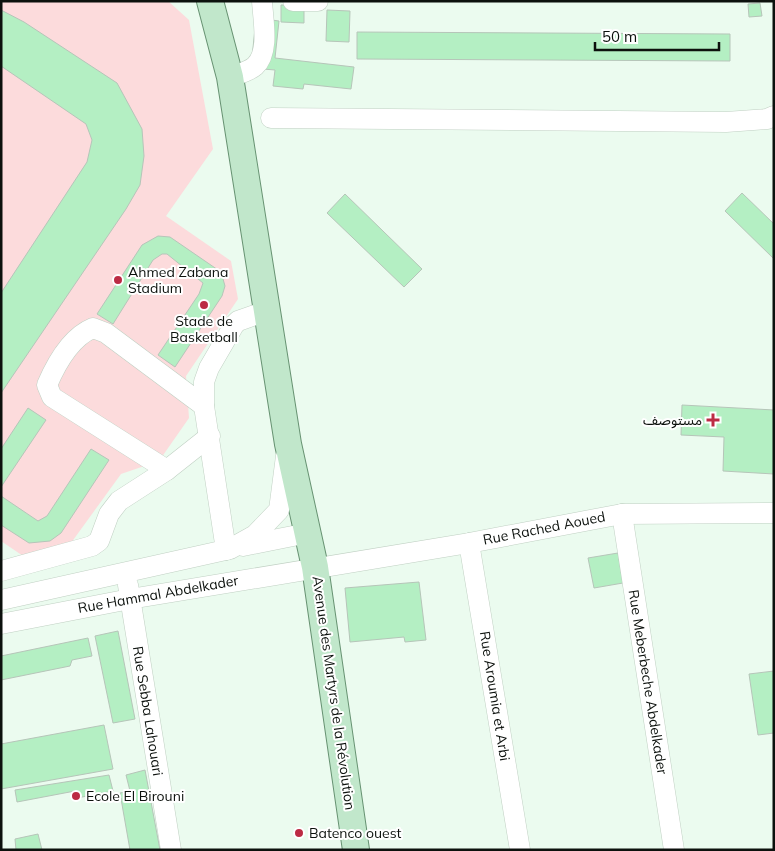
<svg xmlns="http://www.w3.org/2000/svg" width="775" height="851" font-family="Mulish,'Noto Sans Arabic',sans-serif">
<rect width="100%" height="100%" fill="#ebfbef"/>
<polygon fill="#fcdbdc" points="1,1 168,1 189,20 213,149 166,216 231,261 238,299 186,376 189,418 159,461 121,474 63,554 29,560 1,541"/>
<g fill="#b4efc3" stroke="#b6c5b9">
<polygon points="760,3 762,16 749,17 748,4"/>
<polygon points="281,5 304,5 304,23 281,22"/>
<polygon points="1,10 24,22 117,83 142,129 144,156 140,185 126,209 1,393 1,293 87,162 92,140 86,124 1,66"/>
<polygon points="327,10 350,11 349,42 326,41"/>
<polygon points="256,18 279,21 275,58 354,67 351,89 304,84 303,89 273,86 275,70 251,68"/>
<polygon points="357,32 730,34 730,61 357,59"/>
<polygon points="742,193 774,224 774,259 725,211"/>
<polygon points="345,194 422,269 404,287 327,213"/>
<polygon points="158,236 170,237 221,272 225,286 222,296 175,367 158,355 199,294 203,283 167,254 162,254 153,260 113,324 97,314 142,245"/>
<polygon points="682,405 774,410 774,474 723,471 724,437 681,435"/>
<polygon points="28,408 46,420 1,487 1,449"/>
<polygon points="91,449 109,460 61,533 50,541 29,543 1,525 1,496 38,521 47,516"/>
<polygon points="618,553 623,583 594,588 588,558"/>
<polygon points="419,582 426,640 405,642 404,637 350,642 345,588"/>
<polygon points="118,631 135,719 113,723 95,636"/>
<polygon points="88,638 92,656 72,660 70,666 1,680 1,656"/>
<polygon points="774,671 774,733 758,735 749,674"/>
<polygon points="104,725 113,769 1,789 1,744"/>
<polygon points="145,770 160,850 130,850 120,793 130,791 126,775"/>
<polygon points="109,775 113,791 77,798 75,791 17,802 15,790"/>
<polygon points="38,834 42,850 16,850 15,839"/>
</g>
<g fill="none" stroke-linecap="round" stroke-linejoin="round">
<defs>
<g id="minor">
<polyline points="293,1 318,1"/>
<path d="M 230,77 C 238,74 248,72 255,66 C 270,52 263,20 262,1"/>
<polyline points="271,118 726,122 767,119 774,116"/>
<path d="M 167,470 L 52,397 L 47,385 C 56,364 71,337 93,328 L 106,333 L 204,406"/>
<polyline points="622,514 674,850"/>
<polyline points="469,543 520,850"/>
<polyline points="243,546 308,533"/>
<polyline points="226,550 204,406 204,382 209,368 234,325 238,321 266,311"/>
<polyline points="1,571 92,546 99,541 109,514 119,501 167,470 210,436"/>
<polyline points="128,585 171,850"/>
<polyline points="1,600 230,549 255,535 279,510 286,456"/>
<polyline points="1,624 130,599 469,543 622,514 774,513"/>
</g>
<polyline id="major" points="210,1 230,77 288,444 315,567 356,850"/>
</defs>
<use href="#minor" stroke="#c0d0c3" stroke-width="21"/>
<use href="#major" stroke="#679272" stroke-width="28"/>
<use href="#minor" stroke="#fff" stroke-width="20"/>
<use href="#major" stroke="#c1e7cb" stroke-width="26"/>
</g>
<g fill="#bc2b44" stroke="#fff" stroke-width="2">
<circle cx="118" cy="280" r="5"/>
<circle cx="204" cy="305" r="5"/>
<path d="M710.5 412.5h5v5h5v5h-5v5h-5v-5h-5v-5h5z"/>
<circle cx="76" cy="796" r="5"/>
<circle cx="299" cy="833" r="5"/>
</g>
<g text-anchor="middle" stroke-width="4" stroke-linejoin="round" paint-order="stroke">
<g font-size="14" fill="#0c110d" stroke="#fff" text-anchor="start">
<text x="128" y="277">Ahmed Zabana<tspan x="128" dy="16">Stadium</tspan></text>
<text x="204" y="326" text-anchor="middle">Stade de<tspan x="204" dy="16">Basketball</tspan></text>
<text x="702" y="425" text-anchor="end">مستوصف</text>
<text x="86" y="801">Ecole El Birouni</text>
<text x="309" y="838">Batenco ouest</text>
</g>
<g font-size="14" fill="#0c110d" stroke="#fff">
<text transform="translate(544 528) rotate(-11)" y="5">Rue Rached Aoued</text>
<text transform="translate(158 594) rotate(-10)" y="5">Rue Hammal Abdelkader</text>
<text transform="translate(648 682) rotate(81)" y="5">Rue Meberbeche Abdelkader</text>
<text transform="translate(334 693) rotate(82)" y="5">Avenue des Martyrs de la Révolution</text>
<text transform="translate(495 696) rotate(81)" y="5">Rue Aroumia et Arbi</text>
<text transform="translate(148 711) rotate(81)" y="5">Rue Sebba Lahouari</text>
</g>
</g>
<rect width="775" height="851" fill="none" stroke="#0c110d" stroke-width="5"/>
<path d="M595 42v8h124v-8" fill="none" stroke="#0c110d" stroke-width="2.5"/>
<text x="602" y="42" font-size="15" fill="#0c110d" stroke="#ffffff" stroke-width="4" paint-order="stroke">50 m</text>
</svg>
